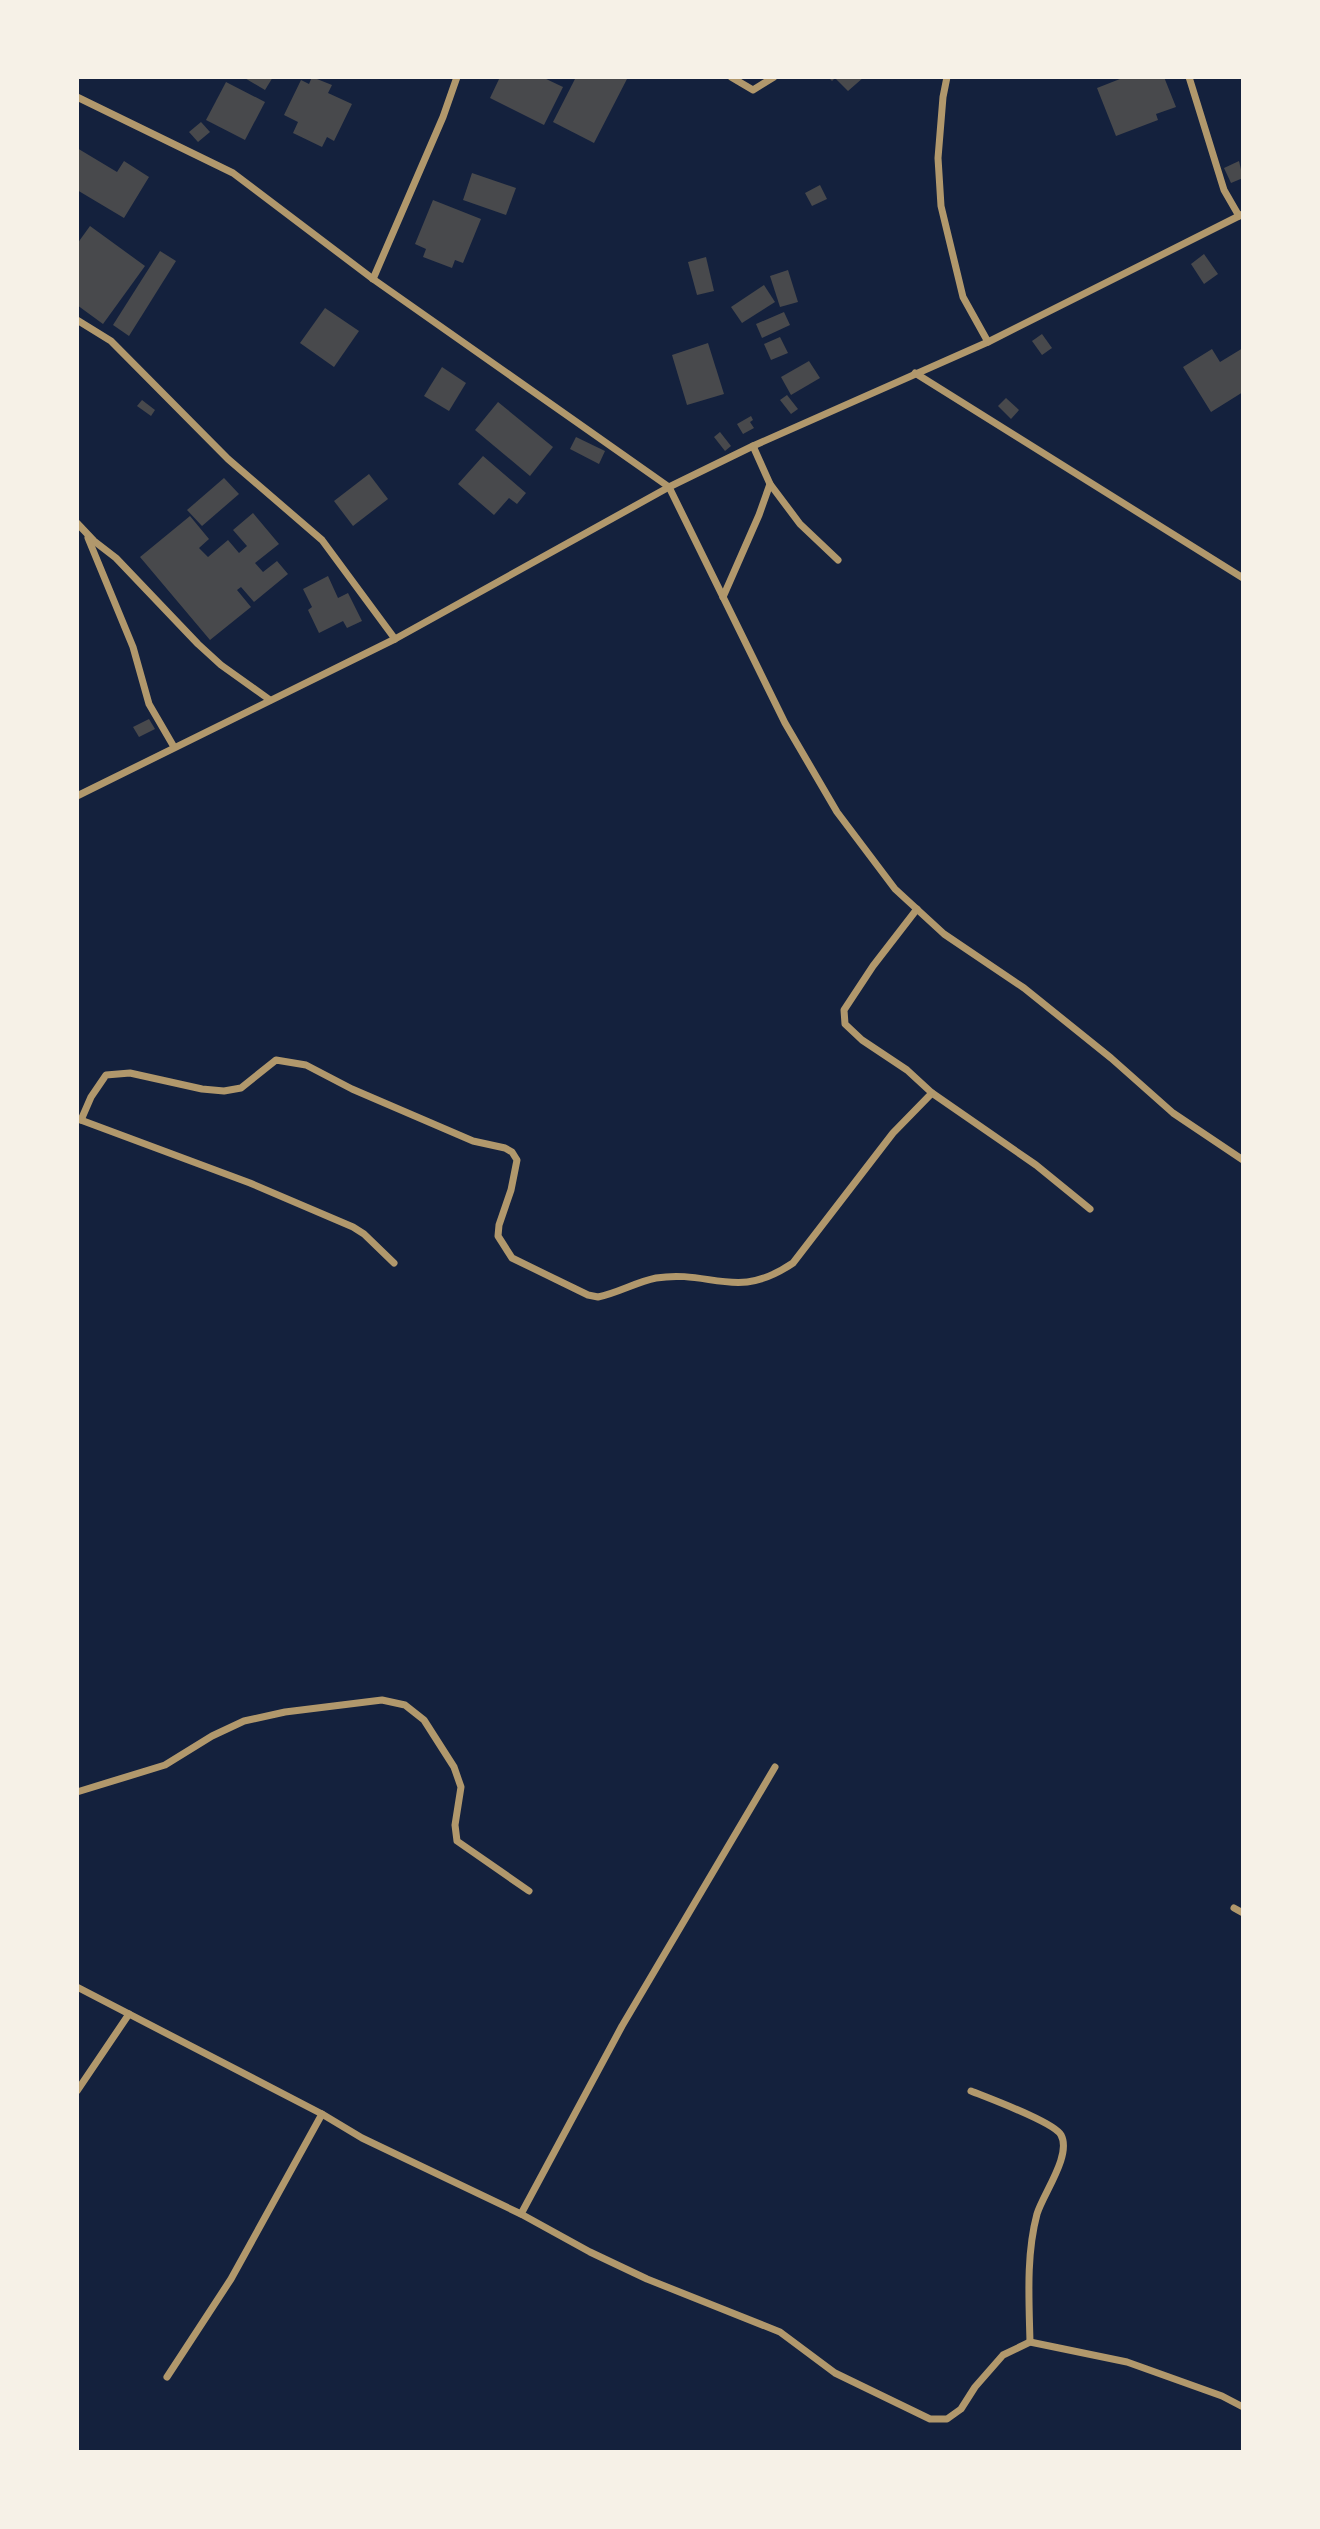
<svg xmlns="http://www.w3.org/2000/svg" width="1320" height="2529" font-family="Jost,sans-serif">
<rect width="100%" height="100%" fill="#14213d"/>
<g fill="#48494c">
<polygon points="243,77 273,77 265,90"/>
<polygon points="312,77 332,85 328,93 352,104 334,141 327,137 322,147 293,133 298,122 284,115 301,80 309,84"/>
<polygon points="500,77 542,77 563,87 544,125 490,98"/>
<polygon points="576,77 628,77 594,143 553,122"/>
<polygon points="828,77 864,77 848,91 835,78 832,81"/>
<polygon points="1125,77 1164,77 1176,107 1156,114 1158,120 1116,136 1097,88"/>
<polygon points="226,82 265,102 245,140 206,120"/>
<polygon points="201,122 210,132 198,142 189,132"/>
<polygon points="77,148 117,172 124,161 149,177 124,218 77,190"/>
<polygon points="1239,161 1243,178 1231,183 1224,168"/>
<polygon points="472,173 516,188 506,215 463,200"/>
<polygon points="820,185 827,199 812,206 805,193"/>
<polygon points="433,200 481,219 463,263 455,260 452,268 423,257 426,249 415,244"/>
<polygon points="90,226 145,266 103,324 77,305 77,244"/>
<polygon points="160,251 176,261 129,336 113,325"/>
<polygon points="1204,254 1218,274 1204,284 1191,264"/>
<polygon points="706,257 714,291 697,295 688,262"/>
<polygon points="788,270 798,302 780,307 770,276"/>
<polygon points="764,285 775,302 742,323 731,307"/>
<polygon points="325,308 359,331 334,367 300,343"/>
<polygon points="784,312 790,325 762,338 756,324"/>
<polygon points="1042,334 1052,348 1042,355 1032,341"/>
<polygon points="780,337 788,353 771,360 764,344"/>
<polygon points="708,343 724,394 687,405 672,355"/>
<polygon points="1243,348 1243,392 1211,412 1183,367 1212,349 1220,362"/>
<polygon points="809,361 820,378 791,395 781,377"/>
<polygon points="442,367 466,383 449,411 424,396"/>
<polygon points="787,395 798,409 791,414 780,400"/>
<polygon points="1006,398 1019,410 1011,419 998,406"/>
<polygon points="142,400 155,410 151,416 137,406"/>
<polygon points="498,402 553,447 530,476 475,430"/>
<polygon points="751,416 753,420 750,422 754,428 743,434 737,424"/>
<polygon points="720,432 731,446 725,451 714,437"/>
<polygon points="576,437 605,451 599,464 570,449"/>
<polygon points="483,456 526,493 517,504 509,498 494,515 458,484"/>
<polygon points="369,474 388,499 353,526 334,501"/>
<polygon points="224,478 239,494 202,526 187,510"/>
<polygon points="253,513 279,544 255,563 263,572 277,561 288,574 254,602 241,587 237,590 251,607 210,640 140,557 190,516 209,539 199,548 208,557 228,540 239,553 247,546 233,530"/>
<polygon points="328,576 338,598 348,593 362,621 347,628 343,621 319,633 308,610 312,607 303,589"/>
<polygon points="149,719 155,729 139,737 133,727"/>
</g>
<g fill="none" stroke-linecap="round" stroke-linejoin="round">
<g stroke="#b1986c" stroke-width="7">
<polyline points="731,77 753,90 774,77"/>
<polyline points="947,77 943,97 938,158 941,206 963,297 988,342"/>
<polyline points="1189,77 1224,190 1239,216"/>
<polyline points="77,97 233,173 373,279 669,487 785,723 837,812 895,889 944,934 1024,988 1111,1058 1173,1113 1243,1160"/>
<polyline points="373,279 443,117 457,77"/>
<polyline points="77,320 111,341 228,459 322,540 395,639"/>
<polyline points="915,373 1243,578"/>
<polyline points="753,446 770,484 800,524 838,560"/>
<polyline points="77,523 94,541 116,558 198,644 221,665 270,700"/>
<polyline points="88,538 133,647 149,704 174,747"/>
<polyline points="723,597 759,515 770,484"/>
<polyline points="77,796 395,639 669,487 753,446 988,342 1243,214"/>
<polyline points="917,909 873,966 844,1010 845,1024 862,1040 907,1070 932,1093 1036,1165 1090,1209"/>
<polyline points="78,1119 250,1183 353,1227 364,1234 394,1263"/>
<path d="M 81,1120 L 91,1097 L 106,1075 L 130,1073 L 202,1089 L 224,1091 L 241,1088 L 276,1060 L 306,1065 L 352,1089 L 473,1141 L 505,1148 L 512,1152 L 517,1160 L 511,1190 L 499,1225 L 498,1236 L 512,1258 L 588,1295 L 598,1297 C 618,1293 636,1282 656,1278 C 711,1269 736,1302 793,1263 L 893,1133 L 932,1093"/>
<polyline points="77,1792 165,1765 212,1736 244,1721 285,1712 382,1700 405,1705 424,1720 454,1767 461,1787 455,1825 457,1841 529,1891"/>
<polyline points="1234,1908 1243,1913"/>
<polyline points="77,1987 322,2114 362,2138 521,2214 590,2252 647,2279 780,2332 835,2373 930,2419 947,2419 961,2409 975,2387 1003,2355 1030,2342 1127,2362 1222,2396 1243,2407"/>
<polyline points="77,2091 129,2014"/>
<path d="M 971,2091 C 988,2098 1054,2122 1061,2135 C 1072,2155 1043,2194 1037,2214 C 1026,2255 1029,2300 1030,2342"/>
<polyline points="521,2214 622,2026 775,1767"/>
<polyline points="167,2377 231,2279 322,2114"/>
</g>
</g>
<rect width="1320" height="2529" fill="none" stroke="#f6f1e7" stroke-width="158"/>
</svg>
